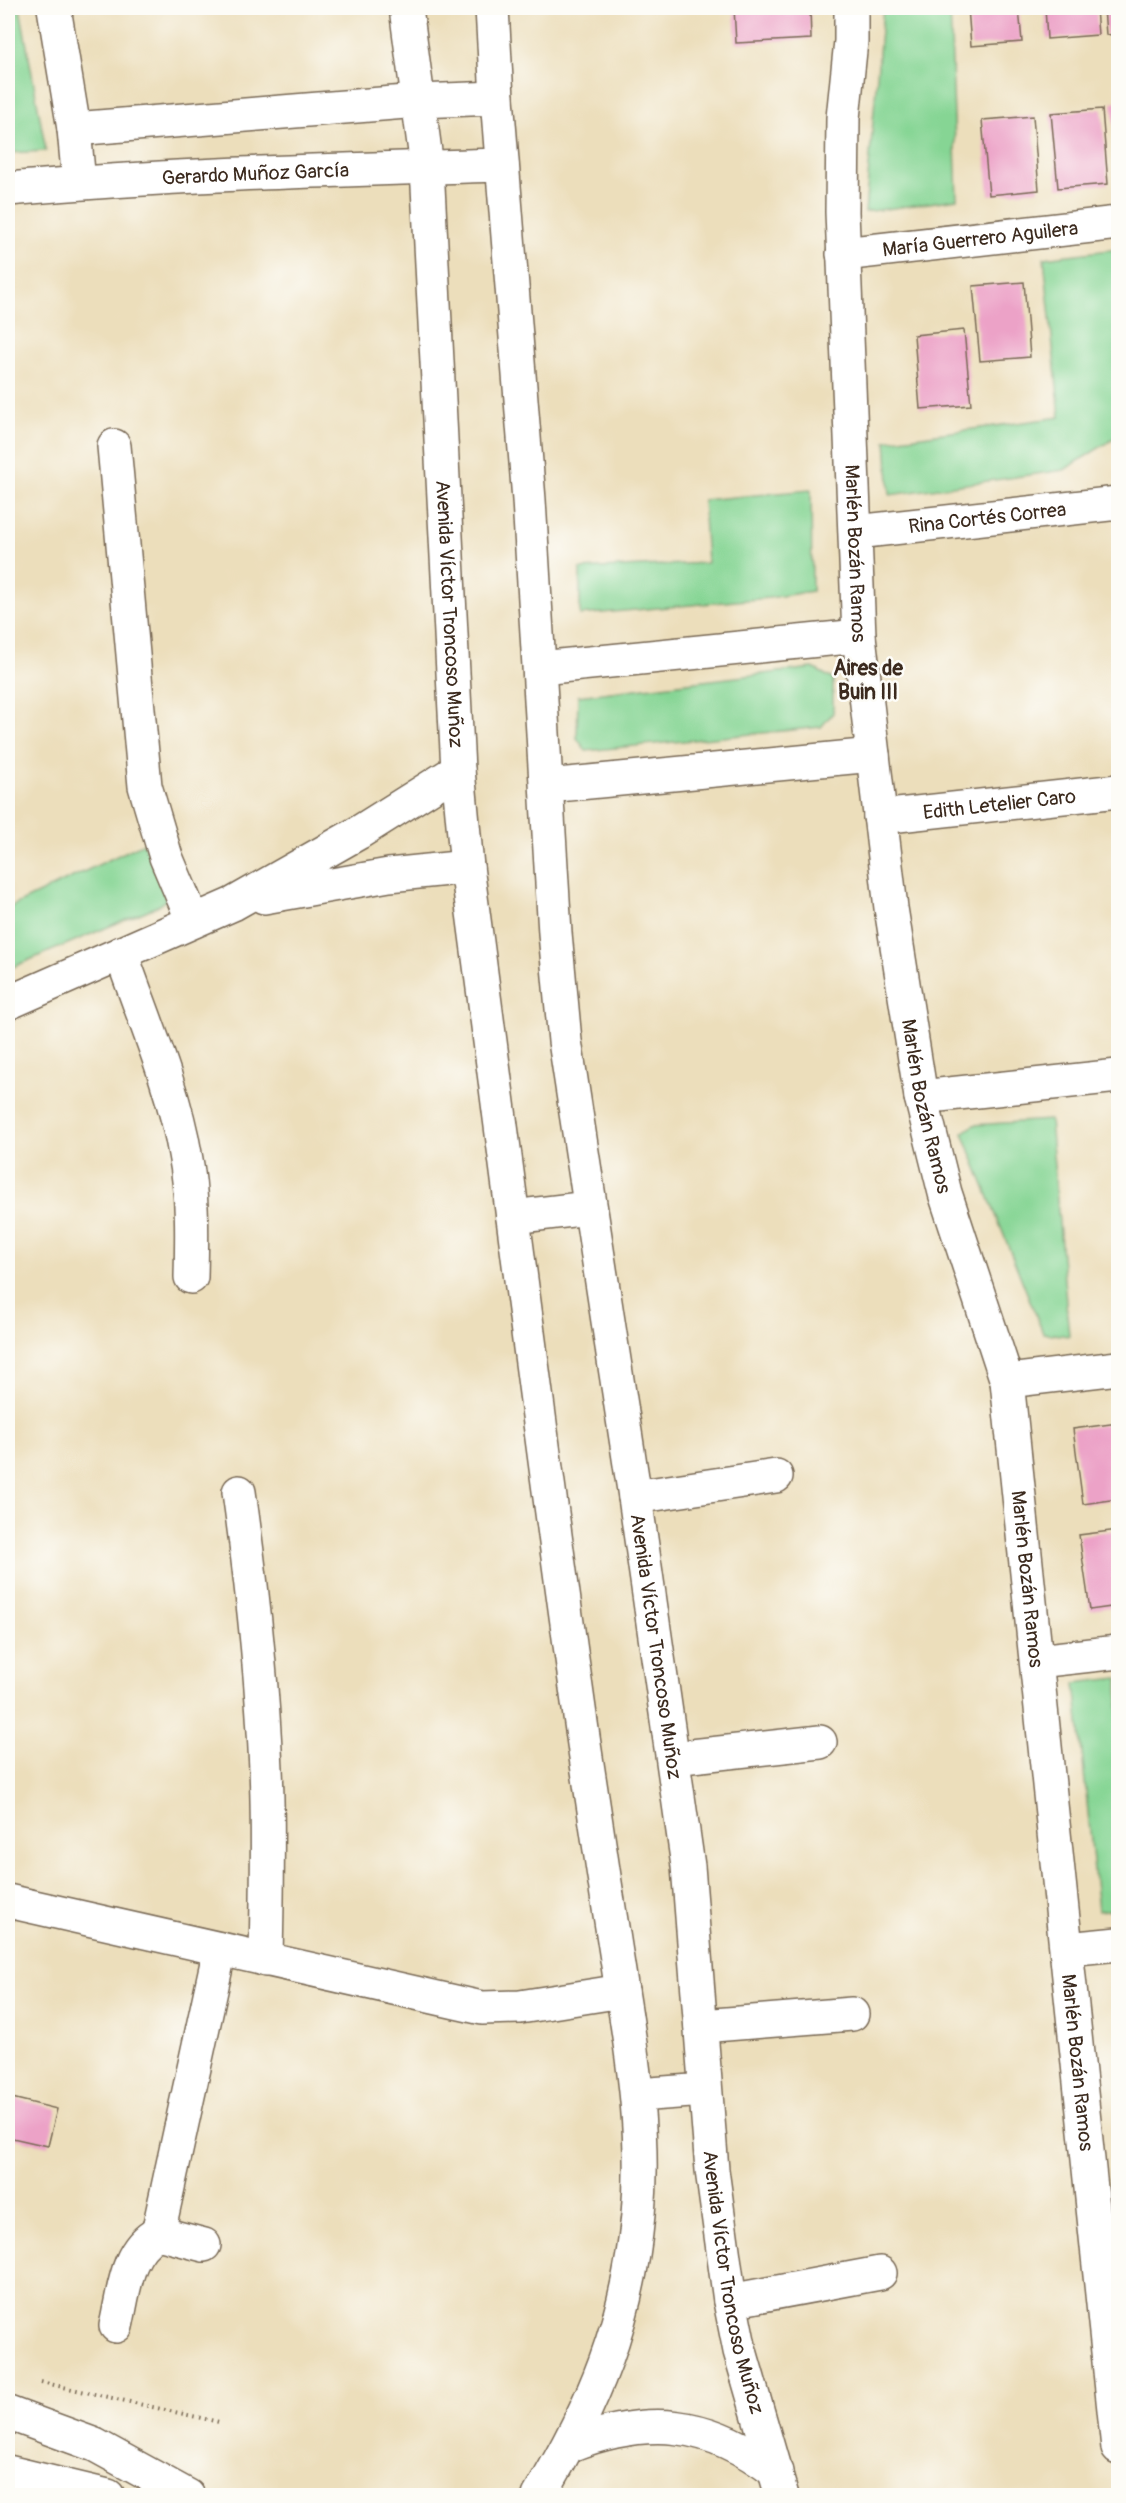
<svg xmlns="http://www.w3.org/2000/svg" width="1126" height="2503" font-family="Pangolin,sans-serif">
<rect width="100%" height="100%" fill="#fdfcf7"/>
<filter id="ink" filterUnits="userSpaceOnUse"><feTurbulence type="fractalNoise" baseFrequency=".0167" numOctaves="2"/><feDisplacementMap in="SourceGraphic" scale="12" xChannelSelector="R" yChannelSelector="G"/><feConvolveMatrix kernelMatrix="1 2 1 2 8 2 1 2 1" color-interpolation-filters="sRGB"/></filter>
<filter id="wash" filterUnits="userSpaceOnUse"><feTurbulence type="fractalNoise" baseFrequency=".008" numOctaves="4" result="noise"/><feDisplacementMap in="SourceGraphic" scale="24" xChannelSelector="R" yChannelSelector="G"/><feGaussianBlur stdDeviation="1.35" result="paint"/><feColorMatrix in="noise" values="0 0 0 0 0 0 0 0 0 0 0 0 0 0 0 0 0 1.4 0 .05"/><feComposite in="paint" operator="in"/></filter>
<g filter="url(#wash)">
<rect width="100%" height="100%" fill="#ecdebb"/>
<g fill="#86d594" stroke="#608059" stroke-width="1.5">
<polygon points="8,8 20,8 46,151 8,153"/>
<polygon points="883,8 950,8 957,199 865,212"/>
<polygon points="1118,249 1118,436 1064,470 890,495 886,441 1060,417 1044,258"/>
<polygon points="811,490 812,591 769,598 580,615 580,569 707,563 703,500"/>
<polygon points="813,668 833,679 833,713 821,727 586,751 577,738 578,696"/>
<polygon points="144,843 166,900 160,905 8,969 8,908"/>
<polygon points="1050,1120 1069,1336 1043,1333 963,1133 974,1125"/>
<polygon points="1118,1678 1118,1909 1098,1911 1075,1683"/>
</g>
<g id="blocks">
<g fill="#eca2c7">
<polygon points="734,8 810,8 811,39 736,43"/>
<polygon points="968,8 1019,8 1022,42 971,46"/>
<polygon points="1045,8 1096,8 1098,35 1047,39"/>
<polygon points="1104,8 1118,8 1118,34 1106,35"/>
<polygon points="1118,102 1118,161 1117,161 1112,103"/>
<polygon points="1102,109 1108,184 1058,188 1051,113"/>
<polygon points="1033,116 1039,190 989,195 982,120"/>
<polygon points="1024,282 1030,357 980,361 973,286"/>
<polygon points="964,330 971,405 920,409 914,335"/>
<polygon points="1118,1423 1118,1499 1083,1504 1073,1429"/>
<polygon points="1118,1530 1118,1606 1090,1610 1079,1535"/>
<polygon points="8,2097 57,2109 48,2146 8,2137"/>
</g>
</g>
</g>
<g filter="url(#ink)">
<use href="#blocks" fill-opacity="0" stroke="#796955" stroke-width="1.5"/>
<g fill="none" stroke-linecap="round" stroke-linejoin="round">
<defs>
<g id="minor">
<polyline points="54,8 74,129 79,183"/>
<path id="s1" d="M 406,8 L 427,167 L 458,770 L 467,867 C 506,1159 542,1452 584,1744 C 596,1826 609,1909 622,1991 C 634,2065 645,2140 638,2215 C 628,2322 594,2405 539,2496"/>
<path id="s2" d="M 492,8 L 497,98 L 529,500 L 555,933 L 565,1041 L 635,1497 L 688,1866 L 712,2170 L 730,2301 L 740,2351 L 782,2496"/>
<path id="s3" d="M 851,8 L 851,41 L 843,118 L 842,212 L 859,636 L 891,908 L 921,1097 L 945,1193 L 1007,1381 L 1118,2448"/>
<polyline points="74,129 418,101 497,98"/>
<path id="s4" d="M 8,189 C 172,174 337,170 502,165"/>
<path id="s5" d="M 843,254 L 1118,223"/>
<polyline points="114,446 145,786 166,857 193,921"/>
<path id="s6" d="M 856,532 L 1118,503"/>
<polyline points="540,668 859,636"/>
<polyline points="547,786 873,755"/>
<path id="s7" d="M 880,817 L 1118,791"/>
<polyline points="264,897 389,875 467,867"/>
<path d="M 121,953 C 143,1017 174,1088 185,1154 C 193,1194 192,1236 191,1277"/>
<polyline points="8,1003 233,904 358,833 458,770"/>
<polyline points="921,1097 1118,1076"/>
<polyline points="513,1217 589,1208"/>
<polyline points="1007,1381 1118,1368"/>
<path d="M 239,1492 C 252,1584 262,1676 266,1769 C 269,1832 267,1896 266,1960"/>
<polyline points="635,1497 776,1476"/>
<polyline points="1037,1661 1118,1652"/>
<polyline points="673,1758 820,1742"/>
<polyline points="8,1901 482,2008 520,2007 622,1991"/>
<polyline points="1067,1949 1118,1944"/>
<polyline points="701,2026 852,2014"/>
<polyline points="637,2095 705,2090"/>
<polyline points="158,2233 220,1949"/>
<polyline points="730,2301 880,2273"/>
<path d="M 116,2326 C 124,2293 125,2250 158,2233 L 204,2245"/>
<path d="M 570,2445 C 648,2415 709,2420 776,2472"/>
</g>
<g id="primary">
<polyline points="8,2413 95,2445 188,2496"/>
<polyline points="8,2472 108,2496"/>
</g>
</defs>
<use href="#minor" stroke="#796955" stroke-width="36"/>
<use href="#primary" stroke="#796955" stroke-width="36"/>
<polyline stroke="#796955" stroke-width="4" stroke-dasharray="1.5 4.5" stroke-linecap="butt" points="41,2382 219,2422"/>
<use href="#minor" stroke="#fff" stroke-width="33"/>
<use href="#primary" stroke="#fff" stroke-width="33"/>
</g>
</g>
<g text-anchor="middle" stroke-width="5" stroke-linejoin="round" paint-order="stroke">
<g font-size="20" fill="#3b2a1e" stroke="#fdfcf7">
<text dy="7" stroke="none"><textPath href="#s4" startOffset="248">Gerardo Muñoz García</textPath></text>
<text dy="7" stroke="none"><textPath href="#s5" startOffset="138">María Guerrero Aguilera</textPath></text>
<text dy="7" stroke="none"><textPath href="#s6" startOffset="132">Rina Cortés Correa</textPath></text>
<text dy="7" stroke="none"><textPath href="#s3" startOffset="546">Marlén Bozán Ramos</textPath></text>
<text dy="7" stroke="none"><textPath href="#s1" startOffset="608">Avenida Víctor Troncoso Muñoz</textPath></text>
<text dy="7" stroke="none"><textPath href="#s7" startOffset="120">Edith Letelier Caro</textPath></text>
<text dy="7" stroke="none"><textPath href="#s3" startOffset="1104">Marlén Bozán Ramos</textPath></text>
<text dy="7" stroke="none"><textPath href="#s3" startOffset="1590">Marlén Bozán Ramos</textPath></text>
<text dy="7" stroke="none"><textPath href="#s2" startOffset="1648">Avenida Víctor Troncoso Muñoz</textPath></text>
<text dy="7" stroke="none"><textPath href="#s3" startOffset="2076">Marlén Bozán Ramos</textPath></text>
<text dy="7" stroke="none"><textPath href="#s2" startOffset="2289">Avenida Víctor Troncoso Muñoz</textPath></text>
</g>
<g font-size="21" font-weight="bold" fill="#3b2a1e" stroke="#fdfcf7">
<text x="868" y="675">Aires de<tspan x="868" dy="24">Buin III</tspan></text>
</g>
</g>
<rect width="1126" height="2503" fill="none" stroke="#fdfcf7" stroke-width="30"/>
</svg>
